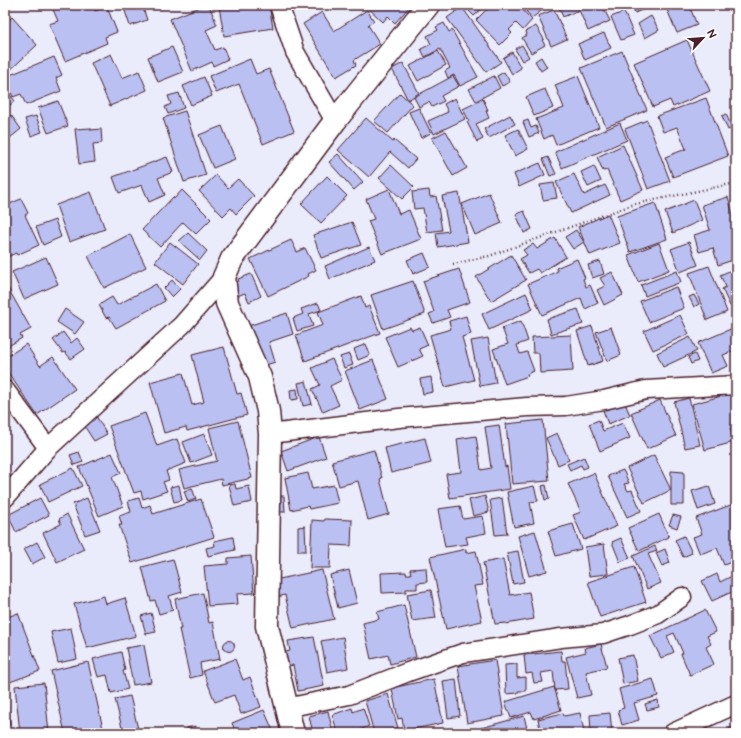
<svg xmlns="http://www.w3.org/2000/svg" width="741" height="738" font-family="'Balsamiq Sans',sans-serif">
<rect width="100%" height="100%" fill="#eaecfb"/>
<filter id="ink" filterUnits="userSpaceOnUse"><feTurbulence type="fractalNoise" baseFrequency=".025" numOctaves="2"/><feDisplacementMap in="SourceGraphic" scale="8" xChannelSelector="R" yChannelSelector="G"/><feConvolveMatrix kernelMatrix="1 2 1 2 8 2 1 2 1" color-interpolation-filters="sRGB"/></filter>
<g filter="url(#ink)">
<g fill="#bac1f2" stroke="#4a1f2b">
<polygon points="51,5 92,5 95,11 107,7 117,32 105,37 107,43 65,61 49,24 58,21"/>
<polygon points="123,5 142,5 147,20 130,26"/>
<polygon points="205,5 209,5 217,25 206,30 215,50 223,47 228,59 213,66 212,62 192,71 170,19"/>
<polygon points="228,5 269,5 273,28 224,36 219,6"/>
<polygon points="365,5 411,5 395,23 388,16 383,22"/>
<polygon points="463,5 486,5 474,16"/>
<polygon points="491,5 518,5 532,20 523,30 516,23 509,30 512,33 500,45 476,20"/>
<polygon points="521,5 549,5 532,18"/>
<polygon points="558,5 602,5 610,21 588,31 579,10 563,17"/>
<polygon points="632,5 653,5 635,13"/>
<polygon points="665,5 689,5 697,25 677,33"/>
<polygon points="462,7 501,62 486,72 447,18"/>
<polygon points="367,10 374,21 368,25 380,44 354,60 356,65 336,77 303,24 322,12 334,31"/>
<polygon points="554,10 567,39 551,46 538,16"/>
<polygon points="624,12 634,35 621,40 611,17"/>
<polygon points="651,16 659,30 645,38 638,24"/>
<polygon points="12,17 37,45 5,75 5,24"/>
<polygon points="444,23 449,32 452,30 478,77 460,86 454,75 448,78 445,71 450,68 440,49 425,57 421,49 431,44 427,36 438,30 436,27"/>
<polygon points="536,26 544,39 542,40 545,45 531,53 522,38 527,35 526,31"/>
<polygon points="604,33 611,48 585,60 578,44"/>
<polygon points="687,40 710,91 673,107 670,100 653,107 634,63"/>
<polygon points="522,45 529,57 522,61 515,49"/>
<polygon points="172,47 183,72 158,82 148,57"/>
<polygon points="438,51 446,65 418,81 410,66"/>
<polygon points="622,51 647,110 606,127 581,68"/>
<polygon points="512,52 521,68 512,74 503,58"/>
<polygon points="111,54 122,78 139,71 147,90 110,106 91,63"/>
<polygon points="54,57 62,75 56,78 61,91 26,105 21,94 13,97 5,77"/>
<polygon points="541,57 547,67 541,71 535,61"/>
<polygon points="250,59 256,74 269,69 294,131 263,144 239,84 216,93 209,76"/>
<polygon points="403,63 419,93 408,100 392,69"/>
<polygon points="504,72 510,82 502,86 497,76"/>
<polygon points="453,76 459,86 441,96 444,101 432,107 429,102 419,107 414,97"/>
<polygon points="494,76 500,88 476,101 469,89"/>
<polygon points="578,76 599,127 556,145 552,135 544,139 536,119 564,108 555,85"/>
<polygon points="204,77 212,96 191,105 183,86"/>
<polygon points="5,89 15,101 5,109"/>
<polygon points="545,89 553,108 534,116 526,97"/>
<polygon points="179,93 184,108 168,114 165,107 171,104 168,96"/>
<polygon points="400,93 413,105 388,133 374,121"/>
<polygon points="455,98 465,119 434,134 428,121 448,112 444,104"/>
<polygon points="706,98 728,156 673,177 665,157 686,149 677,127 663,132 657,116"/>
<polygon points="483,99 488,110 486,111 489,118 476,124 483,139 477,142 467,122 469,121 463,109"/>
<polygon points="58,101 68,126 48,133 38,108"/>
<polygon points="419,108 431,133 421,138 409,112"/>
<polygon points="185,111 206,175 184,182 163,118"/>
<polygon points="726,114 732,128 728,130 722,116"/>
<polygon points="11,115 21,129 5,142 5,120"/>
<polygon points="510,115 515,124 489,138 484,129"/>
<polygon points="36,116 42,132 31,136 25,119"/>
<polygon points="366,118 393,142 394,140 416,159 408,168 390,152 369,177 338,150"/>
<polygon points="528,120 531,128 536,126 539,133 529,137 523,122"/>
<polygon points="647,120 670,181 648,189 625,129"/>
<polygon points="620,123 627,140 562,168 555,152"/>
<polygon points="222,126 235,159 213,168 199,135"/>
<polygon points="91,128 91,130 101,129 102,143 93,144 95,162 79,164 75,129"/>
<polygon points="518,129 528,149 515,156 505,135"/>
<polygon points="446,131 467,168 453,176 432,138"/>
<polygon points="623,145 643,190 620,200 607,170 603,171 597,157"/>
<polygon points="338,154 363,182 354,190 329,162"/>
<polygon points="167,157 173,172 158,178 165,195 149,202 142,185 119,193 113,177"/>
<polygon points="548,157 556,174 550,176 543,159"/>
<polygon points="540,163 545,175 519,187 514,174"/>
<polygon points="391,165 414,187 402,199 379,178"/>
<polygon points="594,166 601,181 588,187 581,172"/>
<polygon points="574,174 584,195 605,185 610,195 571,213 556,182"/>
<polygon points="216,175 228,188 238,179 254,196 236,214 231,208 223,216 199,191"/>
<polygon points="327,176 347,196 321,223 301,204"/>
<polygon points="554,183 557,198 543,200 540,185"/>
<polygon points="389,189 399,214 409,210 421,239 382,254 368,221 374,219 366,199"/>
<polygon points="182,190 211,219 196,234 183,222 160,247 142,230 173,197 174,199"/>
<polygon points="429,190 430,197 436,196 442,230 427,232 423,208 414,209 412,192"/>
<polygon points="91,192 105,229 69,242 56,205"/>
<polygon points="459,193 468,242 438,247 436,233 449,231 442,196"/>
<polygon points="489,193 502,223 475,235 462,204"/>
<polygon points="728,197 736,224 736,259 718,265 713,248 699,252 694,235 710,230 702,205"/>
<polygon points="21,199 28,213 25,215 39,245 17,255 16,253 5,258 5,236 8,234 5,228 5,206"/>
<polygon points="694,200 702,220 673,233 665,212"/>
<polygon points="655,203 667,239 630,252 617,216"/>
<polygon points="524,211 532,229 524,233 516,214"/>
<polygon points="608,214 620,243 590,255 578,227"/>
<polygon points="55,220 61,237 43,245 36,227"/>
<polygon points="352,222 361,245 321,258 313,235"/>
<polygon points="576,230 584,242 573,249 565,237"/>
<polygon points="188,233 207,251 200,260 179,241"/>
<polygon points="130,234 146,267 104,288 88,256"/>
<polygon points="555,238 566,257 540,273 537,269 529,273 520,259 527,255 523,250 533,244 537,249"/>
<polygon points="291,240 297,252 305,248 316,270 308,274 309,276 268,296 250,259"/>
<polygon points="170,242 198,264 183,284 155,262"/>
<polygon points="689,242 698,265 680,272 671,249"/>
<polygon points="659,243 669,270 638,282 628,255"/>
<polygon points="369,247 375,260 330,279 325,266"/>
<polygon points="424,253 430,267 413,274 407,260"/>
<polygon points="511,255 526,280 491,301 476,277"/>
<polygon points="46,257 58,284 24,299 12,272"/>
<polygon points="577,259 585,278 583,279 586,287 590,285 598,303 585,309 581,298 542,315 528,284 558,271 556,268"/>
<polygon points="600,261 604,274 592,278 588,265"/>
<polygon points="709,266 727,312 707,320 689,273"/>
<polygon points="736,268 736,309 733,304 730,306 722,289 726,287 720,275"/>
<polygon points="459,269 470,302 447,310 450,317 433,323 429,314 434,312 423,281"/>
<polygon points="677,271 681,282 645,296 641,285"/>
<polygon points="612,272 623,295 604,305 597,290 605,286 600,278"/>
<polygon points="251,274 261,296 249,302 245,293 237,296 232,284 239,281 238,279"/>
<polygon points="172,280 180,289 172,297 164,288"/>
<polygon points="413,281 425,314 383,329 371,295"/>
<polygon points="5,283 31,329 20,335 22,338 5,348 5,329 8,328 5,322"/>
<polygon points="156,284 165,301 116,328 109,317 106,318 99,305 112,297 117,305"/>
<polygon points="676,287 684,308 649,322 640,301"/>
<polygon points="526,293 533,309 489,330 482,314"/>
<polygon points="694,295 699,304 694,307 689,297"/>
<polygon points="361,296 365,308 369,306 380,333 305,361 296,335 323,325 318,312"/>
<polygon points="318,303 321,310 309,314 313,326 297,331 293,318 303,314 301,309"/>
<polygon points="65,309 84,322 75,334 57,322"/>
<polygon points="578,309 583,324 551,334 547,319"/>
<polygon points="287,313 293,334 269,342 275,362 260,367 248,326"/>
<polygon points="680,315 689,334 653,350 644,331"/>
<polygon points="466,316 471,334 462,337 474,380 445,387 430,335 451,329 449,321"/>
<polygon points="521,321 528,341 517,345 520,354 527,352 534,371 527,374 528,376 505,384 493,349 508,344 502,328"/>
<polygon points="592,326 603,361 588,366 577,331"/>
<polygon points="410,327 412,330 420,327 428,345 419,349 423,356 398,367 385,337"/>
<polygon points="611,327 621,355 607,361 596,332"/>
<polygon points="733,328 736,335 736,350 723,355 728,366 711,373 698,343"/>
<polygon points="63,332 71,343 77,338 85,349 71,359 65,352 63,353 53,340"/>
<polygon points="571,335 573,371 540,373 539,353 533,353 532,337"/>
<polygon points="690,337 697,351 663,367 657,353"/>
<polygon points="488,338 496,383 480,386 471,341"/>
<polygon points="26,344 40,366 53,357 75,389 37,415 5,368 5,358"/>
<polygon points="366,344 370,355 358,360 354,349"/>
<polygon points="224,347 237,394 241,393 247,415 187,431 186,427 164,433 150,382 183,373 192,405 204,402 192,355"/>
<polygon points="349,354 353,365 344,368 340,357"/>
<polygon points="695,354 698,361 691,364 688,357"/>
<polygon points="332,359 342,380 330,386 339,405 323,412 312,389 320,385 312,368"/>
<polygon points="373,360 388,399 360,410 345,371"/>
<polygon points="431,377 433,392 423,394 420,379"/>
<polygon points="306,381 312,404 303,406 298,383"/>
<polygon points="297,389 298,399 291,400 290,390"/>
<polygon points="736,392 736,427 730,428 734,442 705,450 692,404"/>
<polygon points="689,398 700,445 685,448 674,402"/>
<polygon points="660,400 676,436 647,449 631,413"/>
<polygon points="624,401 630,415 608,424 603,410"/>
<polygon points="145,413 157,446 177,439 186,463 166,471 169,480 163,482 167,491 143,499 141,491 134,493 109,426"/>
<polygon points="96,416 107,434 94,441 83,424"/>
<polygon points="543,420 549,481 512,484 506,424"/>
<polygon points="599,420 603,431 623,423 630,438 600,451 589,424"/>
<polygon points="238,421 252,478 222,485 221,479 184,488 179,470 217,461 209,428"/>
<polygon points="499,425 505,467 507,466 510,489 450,498 446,474 461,472 457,439 476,436 481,470 491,468 485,427"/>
<polygon points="557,433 569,460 558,465 546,438"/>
<polygon points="204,434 212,455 191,463 183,442"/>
<polygon points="319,437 326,457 288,471 281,451"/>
<polygon points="425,438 431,463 391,473 385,448"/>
<polygon points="374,450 382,478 380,479 389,514 368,520 358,481 339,486 332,461"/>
<polygon points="79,452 83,462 74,465 70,455"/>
<polygon points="112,453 121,473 112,477 123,506 99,516 79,467"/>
<polygon points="654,455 671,490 644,503 627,468"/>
<polygon points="584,457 588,467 583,469 581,465 570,470 567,464"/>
<polygon points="73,468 82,486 48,502 40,484"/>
<polygon points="623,470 629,483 624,484 628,491 632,490 641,511 627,517 608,476"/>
<polygon points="671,471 684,472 684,505 671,505"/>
<polygon points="308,473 312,489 334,485 338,503 309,509 308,506 291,510 285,478"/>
<polygon points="594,473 617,526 584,540 573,515 581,512 568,484"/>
<polygon points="235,484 236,489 249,486 252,502 234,506 229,485"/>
<polygon points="179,485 182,500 174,502 170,487"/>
<polygon points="546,485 549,499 545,500 542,486"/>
<polygon points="534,486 538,501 530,502 534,523 514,527 507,492"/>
<polygon points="709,486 715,504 698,510 692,491"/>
<polygon points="192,488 196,499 188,502 184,491"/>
<polygon points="274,496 284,496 285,512 274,512"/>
<polygon points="485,496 489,512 473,516 469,500"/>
<polygon points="40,498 49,515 16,532 8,515"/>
<polygon points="87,498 100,530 85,535 73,504"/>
<polygon points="139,498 142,508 150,505 153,514 201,499 214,537 132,563 119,525 122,525 119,516 131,512 128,501"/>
<polygon points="502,498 507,534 495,535 490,500"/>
<polygon points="736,503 736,560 724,565 717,548 700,554 693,537 702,534 696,518"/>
<polygon points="460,506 463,519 483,516 486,533 466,537 468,544 445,547 438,509"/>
<polygon points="67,514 84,549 57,562 43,533 61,524 59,519"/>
<polygon points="659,514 669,537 639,551 628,528"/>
<polygon points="673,515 681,517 677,528 669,525"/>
<polygon points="325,519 352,520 351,546 331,545 330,568 310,568 312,520 324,521"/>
<polygon points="573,524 581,549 556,556 548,531"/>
<polygon points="305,526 306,551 298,551 298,527"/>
<polygon points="535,531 547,571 529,576 518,536"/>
<polygon points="684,536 692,553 683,557 675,540"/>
<polygon points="233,537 235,550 208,556 206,548 215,546 214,541"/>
<polygon points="621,538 630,558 620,562 612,542"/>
<polygon points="37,542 45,557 32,564 24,549"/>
<polygon points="604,544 608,574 589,576 585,547"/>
<polygon points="655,546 657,551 648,554 661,583 647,589 633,556"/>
<polygon points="466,549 466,553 476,551 483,585 474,586 482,621 446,629 430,557"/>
<polygon points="665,549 670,563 662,566 656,553"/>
<polygon points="518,551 524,582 513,584 507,553"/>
<polygon points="251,556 254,593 237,594 238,604 208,606 204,566 228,564 228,558"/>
<polygon points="173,559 182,592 169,596 173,610 159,614 155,600 151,601 142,567"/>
<polygon points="503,559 510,595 529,592 534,619 506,624 506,623 495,624 483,563"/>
<polygon points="634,567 646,602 600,617 588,582"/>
<polygon points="426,568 427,582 417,583 417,589 406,589 406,592 382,593 381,573 406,572 406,574 411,574 410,569"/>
<polygon points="322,570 334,619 293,628 285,595 274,598 270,581"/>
<polygon points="349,570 357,603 338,608 330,575"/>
<polygon points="717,574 720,582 734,575 736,579 736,590 712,601 702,581"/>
<polygon points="431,590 436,618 412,621 407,594"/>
<polygon points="203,593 209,623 213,622 220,659 200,663 202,675 190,678 179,629 181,629 175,599"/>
<polygon points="104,596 106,604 125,598 136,636 87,648 74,604"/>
<polygon points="404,605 416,657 390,664 388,655 371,659 363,623 379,619 377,612"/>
<polygon points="705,610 716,632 707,636 711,644 706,647 714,664 690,675 681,654 683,653 674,633 667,636 674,652 661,658 650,636"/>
<polygon points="18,613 40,671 7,683 5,678 5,618"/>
<polygon points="151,613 156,632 146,634 141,616"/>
<polygon points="71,628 77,659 58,663 51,632"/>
<polygon points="314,637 324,686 298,691 293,665 280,668 277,654 290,651 288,641"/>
<polygon points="343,637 348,668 327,672 321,641"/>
<circle cx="229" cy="646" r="5.5"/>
<polygon points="601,644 607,667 586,672 591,695 577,698 566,657 586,652 585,648"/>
<polygon points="144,645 151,682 133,685 126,648"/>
<polygon points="561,651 562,661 565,661 568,689 555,690 553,671 541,673 543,682 534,683 532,673 526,674 524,655"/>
<polygon points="121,652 125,670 123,671 128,689 111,693 107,675 98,677 93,659"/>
<polygon points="633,655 638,681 623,684 618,658"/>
<polygon points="235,659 243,680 250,677 261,707 241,714 234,695 215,702 203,671"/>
<polygon points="495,660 504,716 467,723 458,666"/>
<polygon points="88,662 104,733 65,733 51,671"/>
<polygon points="517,664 517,678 526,677 526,691 518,691 518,693 506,694 505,665"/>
<polygon points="434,679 443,723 404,731 402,718 398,719 392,689 396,688 396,687"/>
<polygon points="456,679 460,716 448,718 443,681"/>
<polygon points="653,679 658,696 634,703 639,720 622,725 618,710 624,708 619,689"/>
<polygon points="44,683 49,733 20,733 15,686"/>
<polygon points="554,687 561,710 534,719 531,712 511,718 505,702"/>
<polygon points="5,692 6,692 10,725 5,726"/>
<polygon points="388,694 398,728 380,733 374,733 365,701"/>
<polygon points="130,696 138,729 123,732 115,699"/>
<polygon points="658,700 659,707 647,710 645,704"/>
<polygon points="352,708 353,712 363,708 369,726 360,730 361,733 338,733 332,715"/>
<polygon points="264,710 274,733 236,733 232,723"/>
<polygon points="328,711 333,733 313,733 309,716"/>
<polygon points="563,713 564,716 580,713 584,731 572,733 541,733 538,719"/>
<polygon points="610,713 612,733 591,733 590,715"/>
<polygon points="524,716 528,733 465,733 467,732"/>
<polygon points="195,726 196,733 188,733 187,728"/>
<polygon points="736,726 736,733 720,733"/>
</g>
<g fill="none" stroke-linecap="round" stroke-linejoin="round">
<defs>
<g id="minor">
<polyline points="279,5 295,52 335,121"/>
<polyline points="5,390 48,448"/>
<polyline points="270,434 399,418 527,407 566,406 604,400 646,390 736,385"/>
<polyline points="5,498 48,448 182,325 224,277"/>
<polyline points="286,708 349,695 408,672 463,653 561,638 603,634 630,625 658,614 682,597"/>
<polyline points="673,733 736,704"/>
</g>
<polyline id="secondary" points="293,733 267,626 270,434 268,411 260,377 227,303 224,277 232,259 335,121 428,5"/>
</defs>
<use href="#minor" stroke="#4a1f2b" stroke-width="21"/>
<use href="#secondary" stroke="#4a1f2b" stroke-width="25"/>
<polyline stroke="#4a1f2b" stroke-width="2.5" stroke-dasharray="1 3" stroke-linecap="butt" points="453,264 489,256 635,204 736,183"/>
<use href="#minor" stroke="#fff" stroke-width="18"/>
<use href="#secondary" stroke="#fff" stroke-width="22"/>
</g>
</g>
<rect width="741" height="738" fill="none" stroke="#fff" stroke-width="20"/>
<rect x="10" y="10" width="721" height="718" fill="none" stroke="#4a1f2b" stroke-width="1.5" filter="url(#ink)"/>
<g transform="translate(703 38) rotate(64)" stroke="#ffffff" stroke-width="3" paint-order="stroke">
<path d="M0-3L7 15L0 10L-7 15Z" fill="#4a1f2b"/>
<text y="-6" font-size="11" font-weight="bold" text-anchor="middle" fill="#4a1f2b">N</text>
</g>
</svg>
